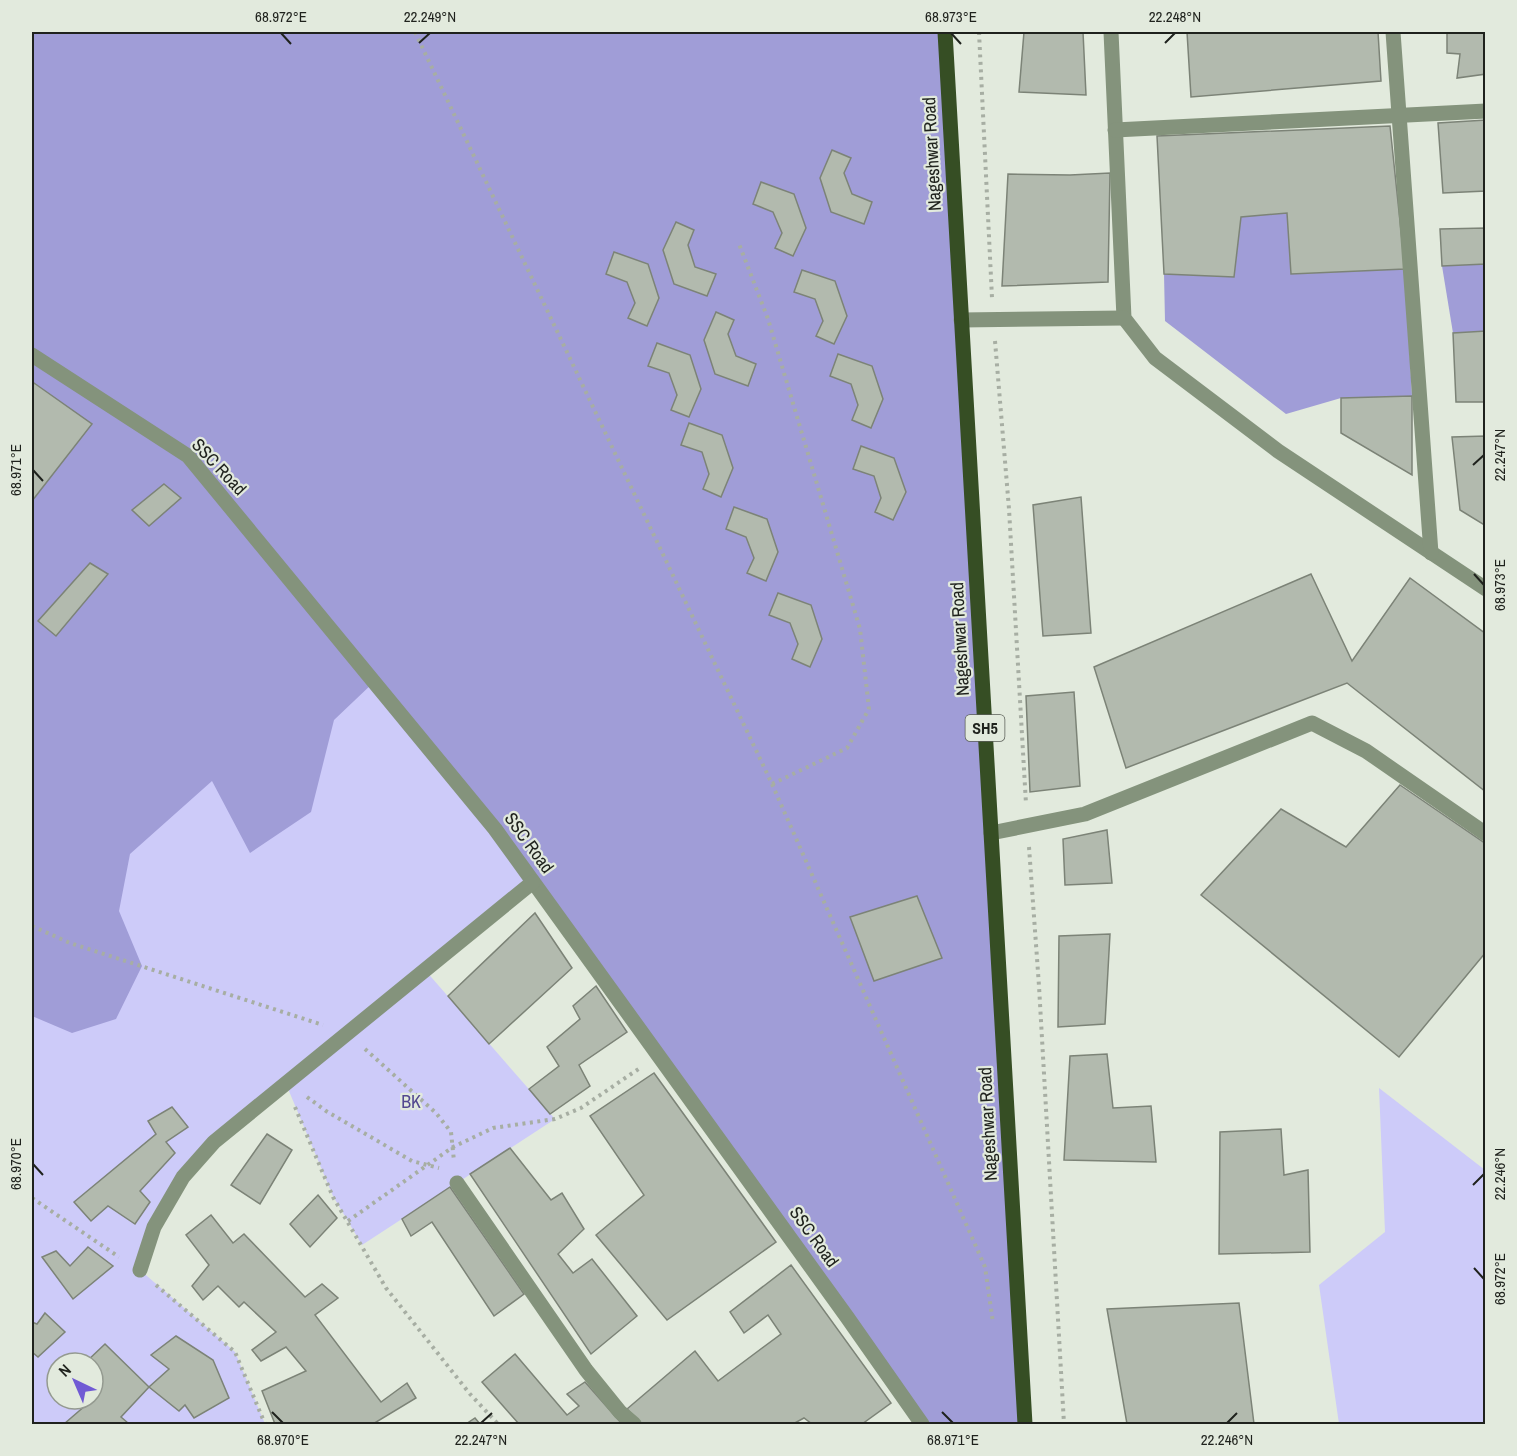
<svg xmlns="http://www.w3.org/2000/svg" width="1517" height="1456" font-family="'Archivo Narrow',sans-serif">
<rect width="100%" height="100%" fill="#e2eadd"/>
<g fill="#cdcbf9" fill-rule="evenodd">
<path d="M 32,355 L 188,456 L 533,882 L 425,970 L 555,1119 L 362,1245 L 333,1196 L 286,1084 L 183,1177 L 140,1270 L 235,1352 L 265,1424 L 32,1424 ZM 57,1363 L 93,1363 L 93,1399 L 57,1399 Z"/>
<polygon points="1379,1088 1485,1170 1485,1424 1339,1424 1319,1285 1385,1232"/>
</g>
<g fill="#a09dd7">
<polygon points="32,32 945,32 1026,1424 919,1424 495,829 374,682 334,720 311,812 250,853 212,781 130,854 119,911 142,966 116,1019 72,1033 32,1016"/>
<polygon points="1287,213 1291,274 1405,269 1412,396 1341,398 1286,414 1165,321 1164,274 1234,277 1241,217"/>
<polygon points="1485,264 1485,331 1453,333 1442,266"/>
</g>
<g fill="#b2baae" stroke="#7c8377" stroke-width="1.5">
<polygon points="1024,32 1083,32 1086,95 1019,92"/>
<polygon points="1187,32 1378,32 1381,81 1191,97"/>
<polygon points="1447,32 1486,32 1486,74 1457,78 1460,54 1447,53"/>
<polygon points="1486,120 1486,191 1443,193 1438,123"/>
<polygon points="1390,126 1405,269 1291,274 1287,213 1241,217 1234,277 1164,274 1157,136"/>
<polygon points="832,150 851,158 844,173 852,194 872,202 864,224 831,212 820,178"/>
<polygon points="1110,173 1108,282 1002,286 1008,174 1070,175"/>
<polygon points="761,182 794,194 806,228 793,256 775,248 782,233 773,212 753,204"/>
<polygon points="676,222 694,230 688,245 695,267 716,274 707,296 674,284 663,250"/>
<polygon points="1486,228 1486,264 1442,266 1440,229"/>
<polygon points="614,252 648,264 659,298 647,326 628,318 635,303 627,282 606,274"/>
<polygon points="802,270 835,281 847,316 834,344 816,336 823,321 815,299 794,292"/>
<polygon points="716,312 734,320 728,334 736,356 756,364 748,386 715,374 704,340"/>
<polygon points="1486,331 1486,402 1456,402 1453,333"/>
<polygon points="657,343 690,355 701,389 689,417 671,410 677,395 669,373 648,366"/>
<polygon points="838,354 872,366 883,399 871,428 852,420 858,405 851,384 830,376"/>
<polygon points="34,383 92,424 32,501 32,386"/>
<polygon points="1412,396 1412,475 1341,433 1341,398"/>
<polygon points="689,423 722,435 733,468 721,497 703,489 709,474 702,452 681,445"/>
<polygon points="1486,436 1486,526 1460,510 1452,437"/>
<polygon points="861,446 894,458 906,492 893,520 875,512 881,498 874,476 853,469"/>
<polygon points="164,484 181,498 149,526 132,510"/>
<polygon points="1081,497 1091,633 1043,636 1033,505"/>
<polygon points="734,507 767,519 778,552 766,581 747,573 754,558 746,537 726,529"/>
<polygon points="90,563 108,574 56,636 38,621"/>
<polygon points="1311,574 1352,661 1410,578 1486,634 1486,792 1347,683 1126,768 1094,667"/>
<polygon points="778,593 811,605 822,639 810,667 792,659 798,644 790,623 769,615"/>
<polygon points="1074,692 1080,786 1030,792 1026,696"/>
<polygon points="1400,785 1486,844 1486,952 1399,1057 1201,895 1281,809 1346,847"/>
<polygon points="1107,830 1112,883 1065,885 1063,839"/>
<polygon points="917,896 942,958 874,981 850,917"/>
<polygon points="535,913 572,968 489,1044 448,996"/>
<polygon points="1110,934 1105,1024 1058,1027 1059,936"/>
<polygon points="596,986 627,1032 579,1065 590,1086 550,1114 529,1089 559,1066 547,1047 580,1019 573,1006"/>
<polygon points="1107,1054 1113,1108 1151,1106 1156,1162 1064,1160 1070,1056"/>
<polygon points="654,1073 776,1242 667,1320 596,1235 644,1195 590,1116"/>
<polygon points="172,1107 188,1127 166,1142 175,1153 140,1191 150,1202 135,1224 108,1206 91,1221 74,1202 156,1134 148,1121"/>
<polygon points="1281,1129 1284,1175 1308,1170 1310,1252 1219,1254 1220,1132"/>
<polygon points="267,1134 292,1150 260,1204 231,1185"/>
<polygon points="510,1148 551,1200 562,1193 584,1229 558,1254 573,1273 592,1259 637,1316 591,1354 470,1174"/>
<polygon points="450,1187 524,1294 494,1316 432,1222 411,1236 402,1219"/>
<polygon points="318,1195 337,1218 310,1247 290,1224"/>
<polygon points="211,1215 233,1243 244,1234 305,1297 322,1284 338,1298 315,1315 381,1402 407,1383 416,1398 373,1424 275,1424 262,1391 306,1371 286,1347 261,1361 252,1350 276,1332 244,1302 239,1307 218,1286 203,1300 192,1286 209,1265 186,1235"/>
<polygon points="88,1247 113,1266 73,1299 42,1257 56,1251 70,1266"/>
<polygon points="791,1265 891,1403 862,1424 812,1424 804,1418 793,1424 641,1424 627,1409 695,1351 718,1381 781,1334 768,1315 744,1333 730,1312"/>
<polygon points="1239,1303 1254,1424 1127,1424 1107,1309"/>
<polygon points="45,1313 65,1332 38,1357 32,1352 32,1322 37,1324"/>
<polygon points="176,1336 213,1360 229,1398 194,1418 185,1405 179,1411 149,1387 169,1369 151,1355"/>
<polygon points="105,1344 149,1387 121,1417 128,1423 126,1424 64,1424 93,1399 93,1363 85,1363"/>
<polygon points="515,1354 567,1415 579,1406 567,1394 585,1382 622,1424 519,1424 482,1382"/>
<polygon points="475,1418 480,1424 466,1424"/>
</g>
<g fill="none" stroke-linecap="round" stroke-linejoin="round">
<g stroke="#a7aea3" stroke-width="4" stroke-dasharray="3 4.5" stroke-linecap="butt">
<polyline points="415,32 772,784 847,748 869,709 860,629 768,319 739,244"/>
<polyline points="979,32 992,298"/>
<polyline points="995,341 1009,509 1026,804"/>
<polyline points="772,784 985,1267 993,1323"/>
<polyline points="1029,847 1039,986 1064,1424"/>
<polyline points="32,926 70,943 323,1025"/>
<polyline points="365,1049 436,1113 451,1132 454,1161"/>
<polyline points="307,1097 326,1111 412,1161 439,1168"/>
<polyline points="295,1107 333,1197 386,1288 470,1394 498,1424"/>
<polyline points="32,1198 119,1257"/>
<polyline points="348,1221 453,1147 493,1128 555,1119 581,1108 640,1068"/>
<polyline points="156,1285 235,1352 265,1424"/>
</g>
<g stroke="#84937c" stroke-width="15">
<polyline points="1111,32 1124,318 1155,358 1278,451 1486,589"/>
<polyline points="1393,32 1431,553"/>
<polyline points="1115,130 1486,111"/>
<polyline points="961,320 1124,318"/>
<polyline points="32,355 188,456 495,829 847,1317 922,1424"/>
<polyline points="991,833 1085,814 1312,723 1366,751 1486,834"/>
<polyline points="457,1183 586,1370 620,1412 634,1424"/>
<polyline points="140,1270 154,1227 183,1177 214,1142 533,882"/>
</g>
<polyline stroke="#364e24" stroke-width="15" points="945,32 1025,1424"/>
</g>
<path fill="none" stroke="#1f221d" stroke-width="2" d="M 281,33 L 291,44M 951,33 L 961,44M 419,43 L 430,33M 1165,43 L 1175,33M 1473,465 L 1484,455M 33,470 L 43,481M 1474,574 L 1484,585M 33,1164 L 43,1175M 1473,1185 L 1484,1174M 1474,1268 L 1484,1279M 272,1412 L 283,1423M 942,1412 L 953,1423M 481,1423 L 492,1413M 1227,1423 L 1237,1413"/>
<g text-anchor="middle" stroke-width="4.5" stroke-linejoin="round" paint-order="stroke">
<rect fill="#e2eadd" stroke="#5a5e57" stroke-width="1.5" x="965.5" y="715" width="39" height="26" rx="4.5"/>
<g font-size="16" font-weight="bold" fill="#1f221d">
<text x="985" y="734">SH5</text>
</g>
<g font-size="18" fill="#1f221d" stroke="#e2eadd">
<text transform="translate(932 154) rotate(-93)" y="6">Nageshwar Road</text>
<text transform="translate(219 467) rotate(47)" y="6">SSC Road</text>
<text transform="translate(960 639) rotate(-93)" y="6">Nageshwar Road</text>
<text transform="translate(529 843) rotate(54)" y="6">SSC Road</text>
<text transform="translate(988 1124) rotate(-93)" y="6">Nageshwar Road</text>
<text transform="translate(814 1237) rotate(54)" y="6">SSC Road</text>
</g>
<g font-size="18" fill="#524890" stroke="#e2eadd">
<text x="411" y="1108">BK</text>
</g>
</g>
<rect width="1517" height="1456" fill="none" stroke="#e2eadd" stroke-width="66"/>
<g transform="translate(75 1381) rotate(316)"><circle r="28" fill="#e2eadd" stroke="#949a90" stroke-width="1.5"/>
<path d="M0-4.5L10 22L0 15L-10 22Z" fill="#705ad4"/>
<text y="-9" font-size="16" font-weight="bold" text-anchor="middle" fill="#1f221d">N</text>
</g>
<rect x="33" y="33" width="1451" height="1390" fill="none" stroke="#1f221d" stroke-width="2"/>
<g font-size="15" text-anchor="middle" fill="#1f221d">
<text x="281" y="22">68.972°E</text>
<text x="430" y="22">22.249°N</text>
<text x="951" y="22">68.973°E</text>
<text x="1175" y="22">22.248°N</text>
<text transform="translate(1500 455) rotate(-90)" y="5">22.247°N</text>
<text transform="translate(16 470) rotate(-90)" y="5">68.971°E</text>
<text transform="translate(1500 585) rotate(-90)" y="5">68.973°E</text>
<text transform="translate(16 1164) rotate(-90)" y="5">68.970°E</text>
<text transform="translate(1500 1174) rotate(-90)" y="5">22.246°N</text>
<text transform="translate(1500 1279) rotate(-90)" y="5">68.972°E</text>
<text x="283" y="1445">68.970°E</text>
<text x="481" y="1445">22.247°N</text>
<text x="953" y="1445">68.971°E</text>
<text x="1227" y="1445">22.246°N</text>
</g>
</svg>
